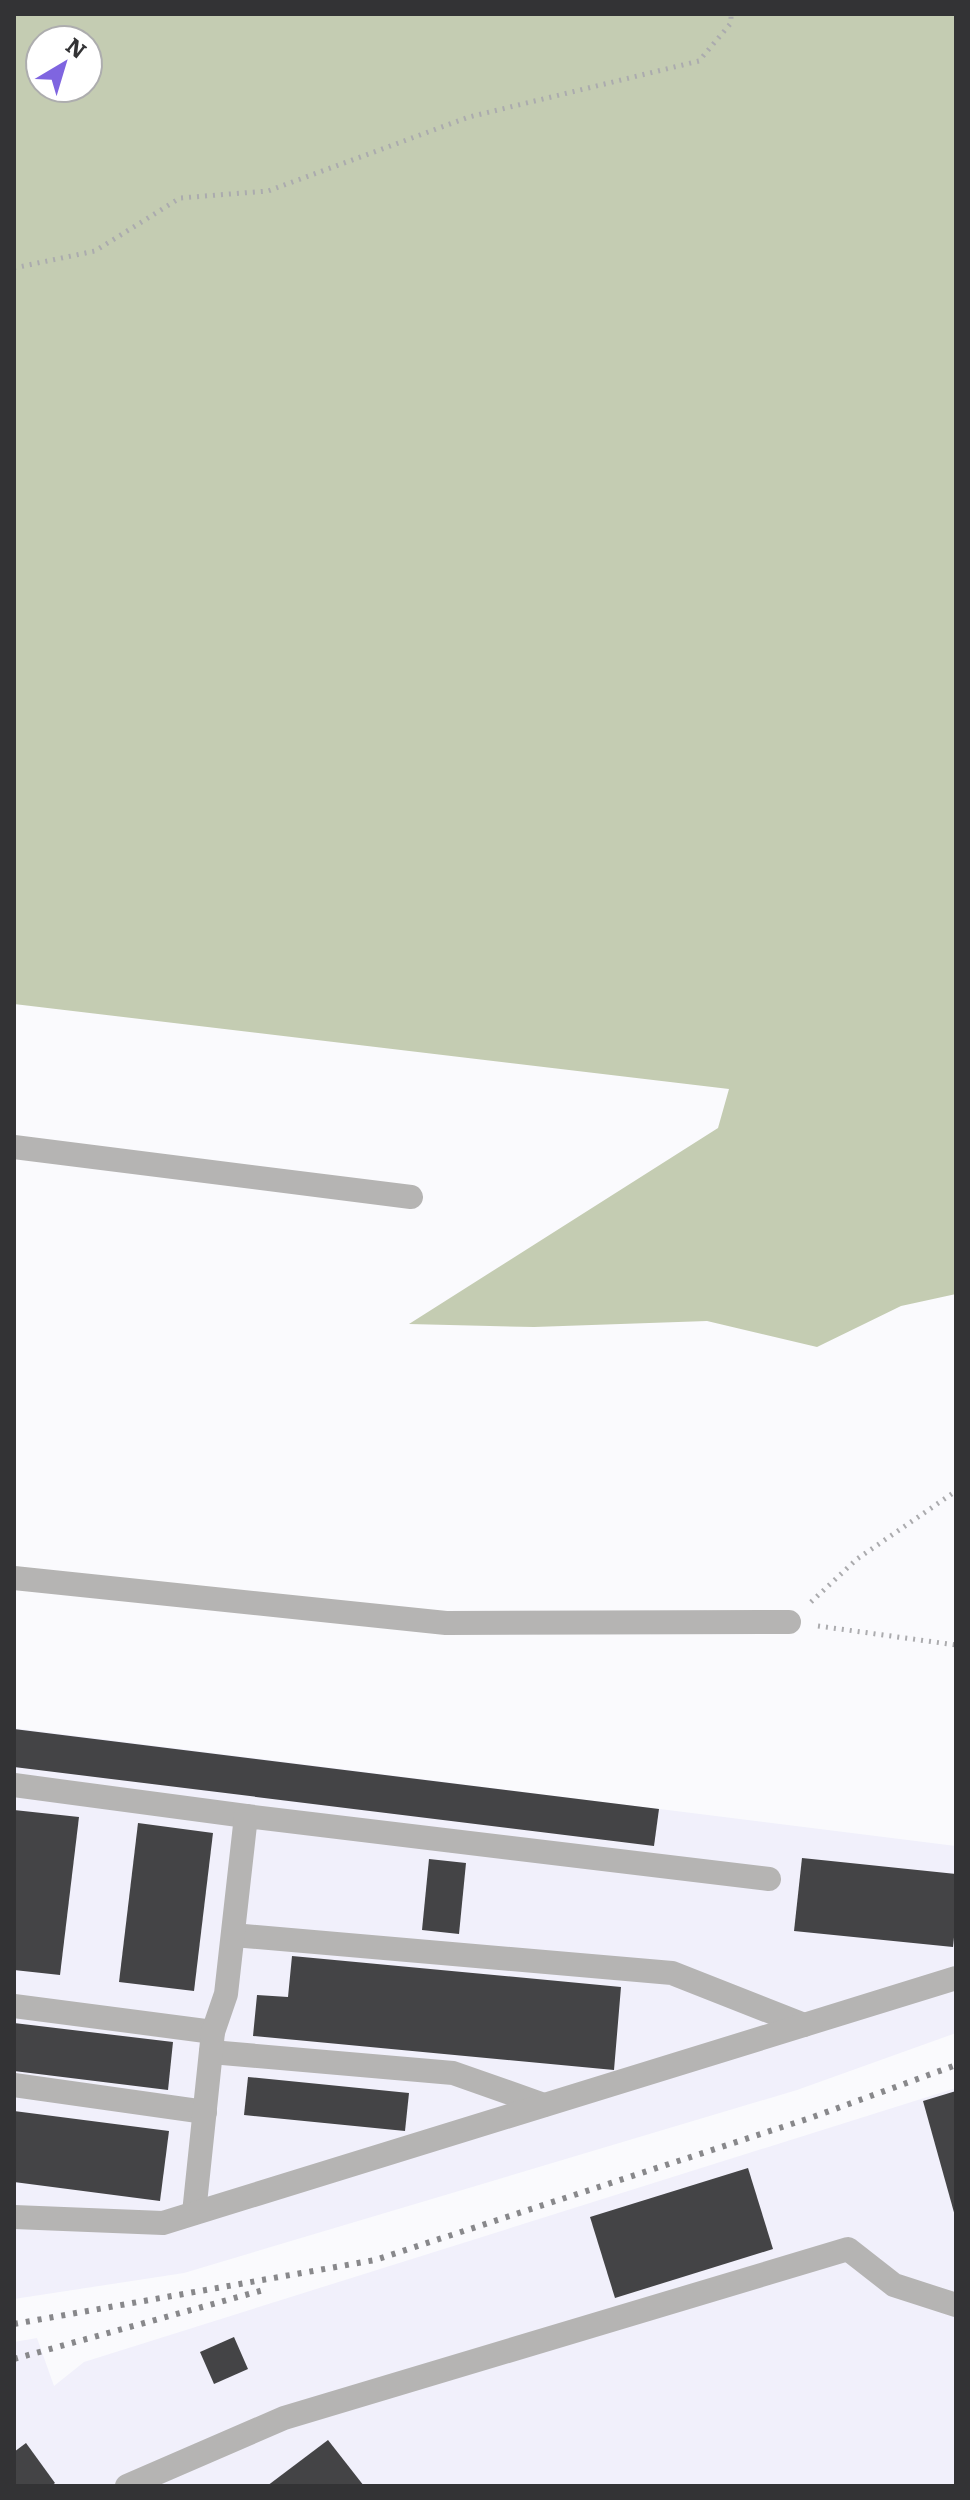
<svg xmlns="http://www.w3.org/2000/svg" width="970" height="2500" font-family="Literata,serif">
<rect width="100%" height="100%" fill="#fafafd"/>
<g fill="#f1f0fb">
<polygon points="14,1728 956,1846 956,2033 797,2090 184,2273 14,2299"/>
<polygon points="956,2088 956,2486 14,2486 14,2342 37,2338 54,2386 84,2362"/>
</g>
<path fill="#c4ccb2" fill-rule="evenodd" d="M 14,14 L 956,14 L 956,1294 L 901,1306 L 817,1347 L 707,1321 L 534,1327 L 409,1324 L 718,1128 L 729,1089 L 14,1004 ZM 40,40 L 88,40 L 88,88 L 40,88 Z"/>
<g fill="#444446">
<polygon points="14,1729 659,1809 654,1846 14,1767"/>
<polygon points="14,1810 79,1817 60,1975 14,1970"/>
<polygon points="138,1823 213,1833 194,1991 119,1982"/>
<polygon points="802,1858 956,1874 956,1918 953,1947 794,1931"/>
<polygon points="429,1859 466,1863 459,1934 422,1930"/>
<polygon points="292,1956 621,1987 614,2070 253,2036 257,1995 288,1997"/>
<polygon points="14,2023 173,2042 168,2090 14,2071"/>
<polygon points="248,2077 409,2093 405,2131 244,2115"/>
<polygon points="956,2091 956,2216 955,2216 923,2101"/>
<polygon points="14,2111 169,2131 160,2201 14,2182"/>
<polygon points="748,2168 773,2249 615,2298 590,2217"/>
<polygon points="234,2337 248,2369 214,2384 200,2352"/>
<polygon points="328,2440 364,2486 267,2486"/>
<polygon points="26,2443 55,2483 51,2486 14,2486 14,2452"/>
</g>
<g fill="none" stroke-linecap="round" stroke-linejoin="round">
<g stroke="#ababae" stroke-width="5" stroke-dasharray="2 6" stroke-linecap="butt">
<polyline points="14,268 95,251 180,198 268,191 469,117 699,61 731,23 731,14"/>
<polyline points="811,1602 857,1559 956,1491"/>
<polyline points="818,1626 956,1645"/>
</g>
<g stroke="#b5b4b3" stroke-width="24">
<polyline points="14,1147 411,1197"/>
<polyline points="14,1578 446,1623 789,1622"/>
<polyline points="14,1785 246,1816"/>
<polyline points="233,1935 672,1973 804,2025"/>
<polyline points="14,2006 213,2032"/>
<polyline points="211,2052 453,2073 544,2105"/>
<polyline points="14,2085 205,2112"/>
<polyline points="194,2213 213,2032 226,1994 246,1816 769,1879"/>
<polyline points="14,2217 163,2223 956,1978"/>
<polyline points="127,2486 284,2418 848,2249 894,2285 956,2305"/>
</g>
<g stroke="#88888b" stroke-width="6" stroke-dasharray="4 8" stroke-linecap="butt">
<polyline points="14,2324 375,2260 813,2117 956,2065"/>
<polyline points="14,2359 267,2289"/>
</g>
</g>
<rect width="970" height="2500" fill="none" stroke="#333335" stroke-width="32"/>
<g transform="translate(64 64) rotate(38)"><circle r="38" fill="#ffffff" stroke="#adadae" stroke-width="2"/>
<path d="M0-6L14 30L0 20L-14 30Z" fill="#7f65e0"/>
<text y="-12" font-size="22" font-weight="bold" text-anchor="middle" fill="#333335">N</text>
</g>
</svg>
